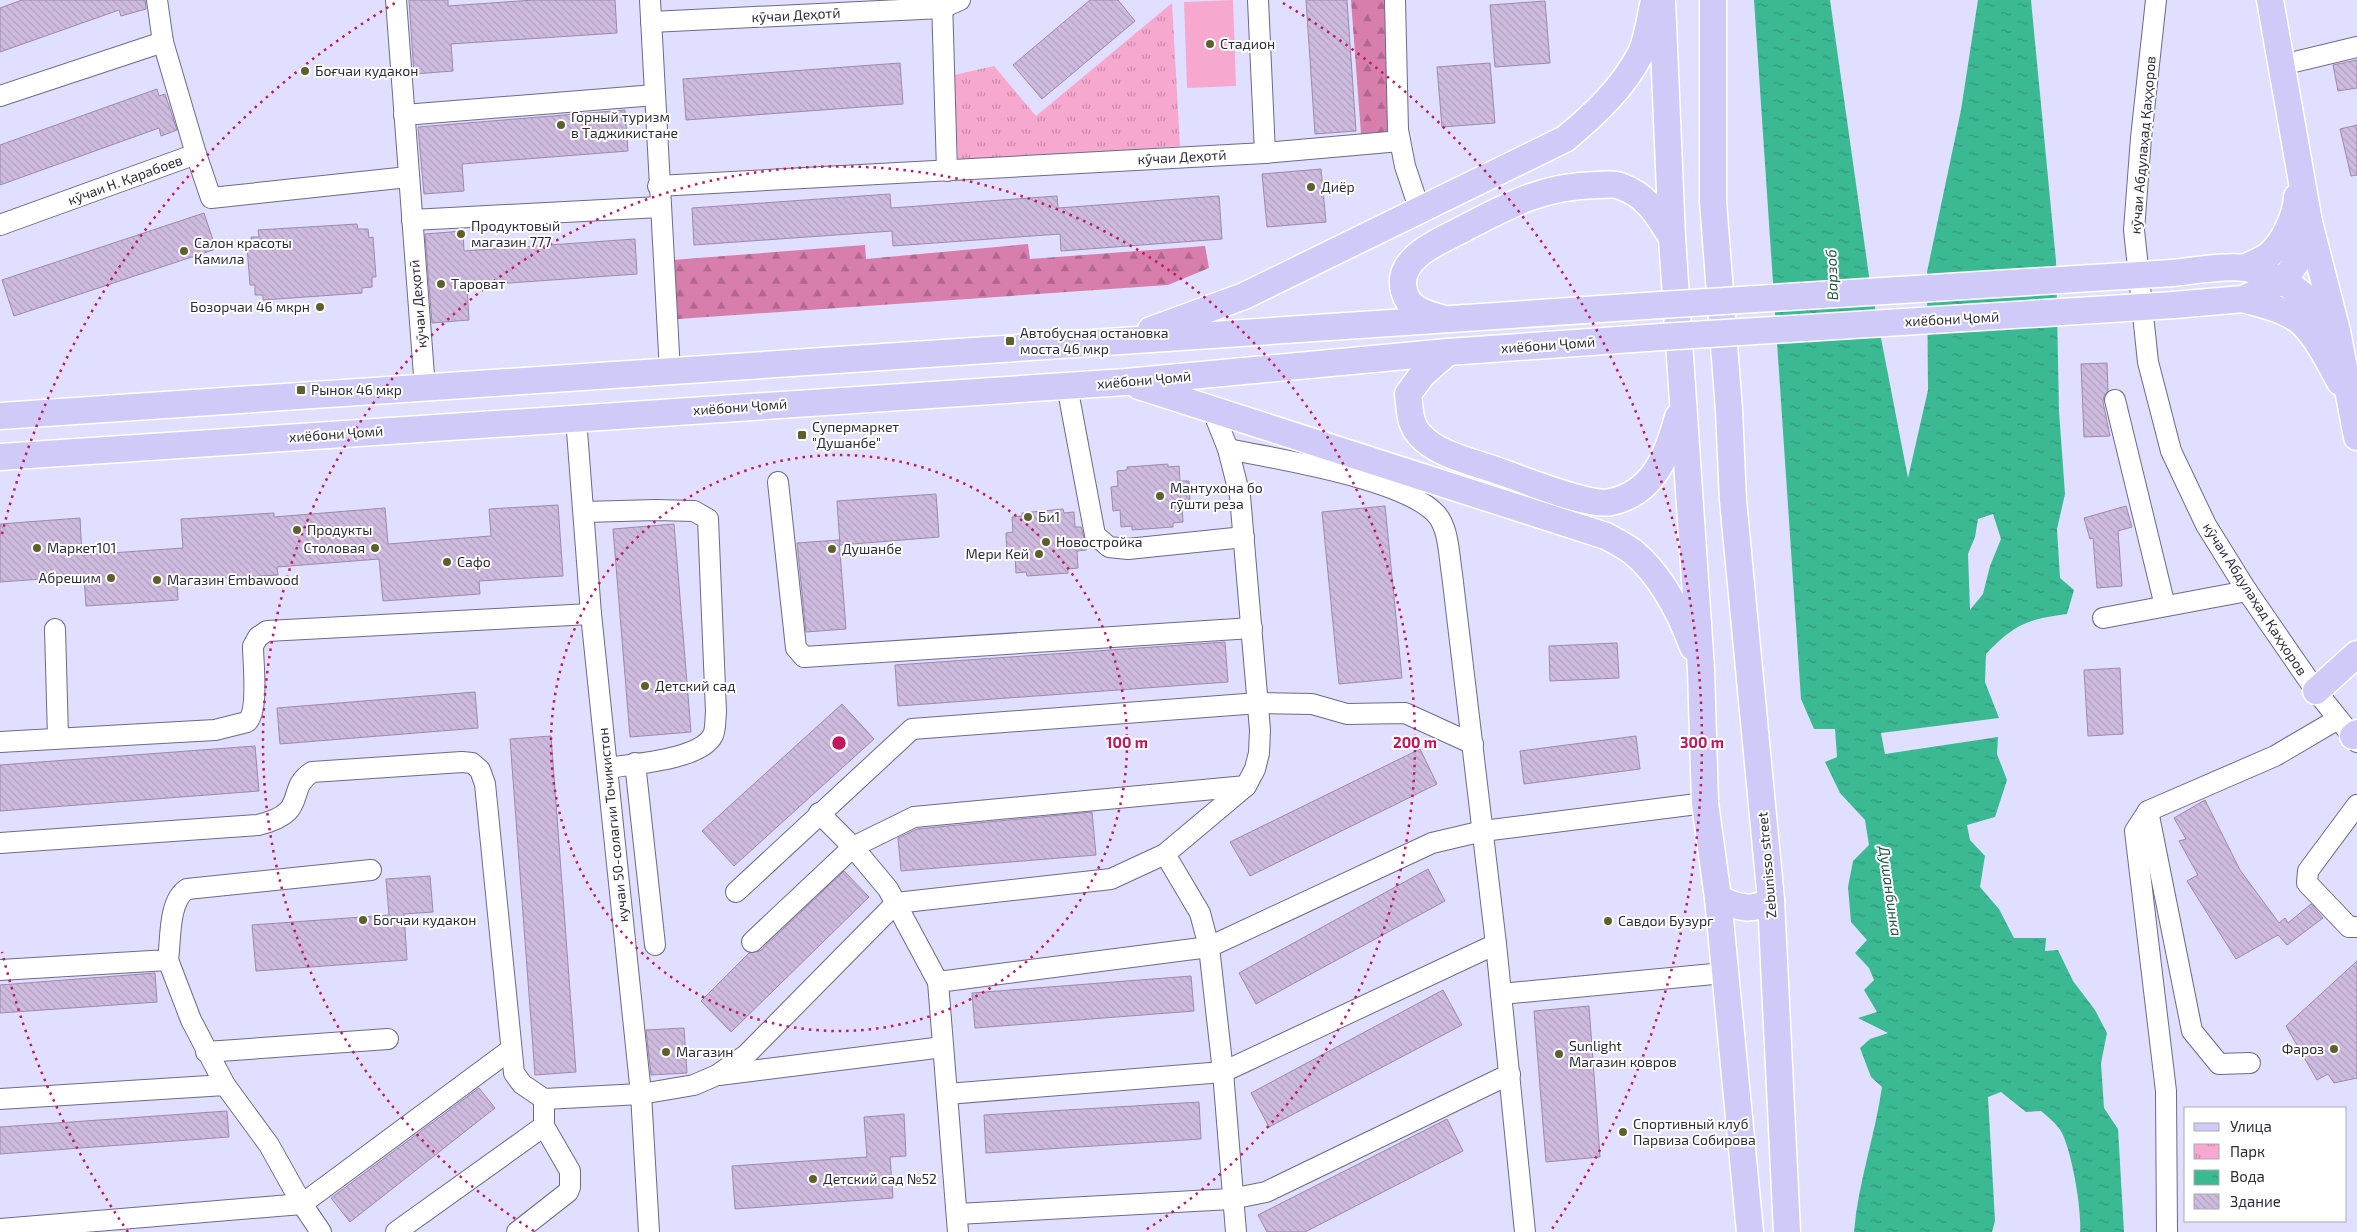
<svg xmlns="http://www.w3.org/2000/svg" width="2357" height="1232" font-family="'Exo 2',sans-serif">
<defs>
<pattern id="forest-firs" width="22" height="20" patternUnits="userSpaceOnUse" patternTransform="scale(1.25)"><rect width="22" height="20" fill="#d87eac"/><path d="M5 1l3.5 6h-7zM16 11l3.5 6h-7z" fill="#af678d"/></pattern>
<pattern id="park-tufts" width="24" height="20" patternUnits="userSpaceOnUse" patternTransform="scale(1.25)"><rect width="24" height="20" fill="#f7a8cf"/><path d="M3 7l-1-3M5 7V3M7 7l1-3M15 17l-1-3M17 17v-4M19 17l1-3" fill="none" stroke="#c889a9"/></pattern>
<pattern id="water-ripples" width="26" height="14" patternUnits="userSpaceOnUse" patternTransform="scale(1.25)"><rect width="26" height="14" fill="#3bb992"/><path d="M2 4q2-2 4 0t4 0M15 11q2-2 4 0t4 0" fill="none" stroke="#329778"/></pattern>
<pattern id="building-back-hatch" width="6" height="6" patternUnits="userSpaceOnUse" patternTransform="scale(1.25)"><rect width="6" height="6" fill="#cebbdf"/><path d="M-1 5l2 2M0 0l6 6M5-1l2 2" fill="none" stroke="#b1a1c0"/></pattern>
</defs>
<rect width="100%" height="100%" fill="#e1dfff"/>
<g fill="url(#forest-firs)">
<polygon points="1351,0 1384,0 1391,131 1361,134"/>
<polygon points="1028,244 1030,259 1205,246 1209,268 1168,285 678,319 673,260 865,245 866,259"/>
</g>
<polygon fill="url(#park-tufts)" points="1172,3 1180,146 958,163 954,75 994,66 1036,116"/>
<polygon fill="#f7a8cf" points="1233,0 1236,86 1187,88 1184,2"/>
<path fill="url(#water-ripples)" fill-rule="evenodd" d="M 1754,0 L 1830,0 L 1869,276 L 1908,478 L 1928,390 L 1927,272 L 1961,110 L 1978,0 L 2031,0 L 2056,261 L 2059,411 L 2065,494 L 2057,529 L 2060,578 L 2074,590 L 2067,614 C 2027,619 2014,625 1986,654 L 1985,682 L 1999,718 L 1881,733 L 1885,754 L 1998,737 L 1997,754 L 2007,780 L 1995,817 L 1967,825 L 1970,840 L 1985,856 L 1980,887 L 1999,909 L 2014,938 L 2046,938 L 2045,951 L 2058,950 L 2073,981 L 2095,1010 L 2107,1033 L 2101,1063 L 2104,1108 L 2118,1129 L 2124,1232 L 2080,1232 C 2082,1210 2072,1153 2062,1133 C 2058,1125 2048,1117 2041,1111 L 2026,1112 L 2001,1092 L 1988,1097 L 1995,1221 L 1992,1232 L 1854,1232 C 1858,1183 1875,1136 1882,1087 L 1871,1077 L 1860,1048 L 1870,1039 L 1888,1033 L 1858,1018 L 1877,1012 L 1864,990 L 1874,980 L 1869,968 L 1855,953 L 1867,940 L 1851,922 L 1848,887 L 1853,861 L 1869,845 L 1865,820 L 1840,793 L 1825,762 L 1837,757 L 1835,729 L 1814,729 L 1801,699 ZM 1993,514 L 2001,539 L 1990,566 L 1983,594 L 1970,610 L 1968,554 L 1975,537 L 1978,519 Z"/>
<g fill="url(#building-back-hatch)" stroke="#9c8aac">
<polygon points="22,0 145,0 146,9 121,16 119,10 0,52 0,8"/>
<polygon points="409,0 448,0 448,6 534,0 615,0 617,33 451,44 453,71 414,74"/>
<polygon points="1090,0 1118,0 1135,21 1042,99 1013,65"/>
<polygon points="1306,0 1347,0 1356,131 1315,134"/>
<polygon points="1545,1 1550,63 1495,67 1490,5"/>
<polygon points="2357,60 2357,88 2338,91 2333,65"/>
<polygon points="900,63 903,104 686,120 683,79"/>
<polygon points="1490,63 1495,123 1442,127 1437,67"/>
<polygon points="157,89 159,96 165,94 177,130 161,136 159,128 0,185 0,145"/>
<polygon points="625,110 628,151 462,164 464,191 424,194 418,127"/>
<polygon points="2357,125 2357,175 2351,176 2340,129"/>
<polygon points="1321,169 1326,222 1267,227 1262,174"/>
<polygon points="890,194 891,208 1057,196 1058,208 1219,196 1222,239 1061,251 1060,234 893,246 892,231 694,245 692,208"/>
<polygon points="204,213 216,249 14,316 2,280"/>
<polygon points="357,224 358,229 368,229 369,238 373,237 376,277 372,277 372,287 362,288 362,293 263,300 263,295 255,295 255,285 250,285 247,246 252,245 251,237 259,237 258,230"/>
<polygon points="463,231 464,251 635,239 637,274 467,286 469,320 432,323 425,234"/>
<polygon points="2107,363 2108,391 2104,396 2103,402 2110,436 2084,437 2081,364"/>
<polygon points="1168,464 1168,467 1179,466 1180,481 1189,481 1190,504 1182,505 1183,522 1173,523 1173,527 1132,530 1132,526 1121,527 1120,510 1113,511 1111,487 1118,486 1117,471 1127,470 1127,467"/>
<polygon points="936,494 939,537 840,545 837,501"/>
<polygon points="558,505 563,576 479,581 480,594 383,601 379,559 277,567 278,575 177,581 178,600 86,606 84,576 0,582 0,524 80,518 82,555 183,548 181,519 274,513 274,517 385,508 388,544 491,536 489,509"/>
<polygon points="1385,506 1402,678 1339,684 1322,512"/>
<polygon points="2126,506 2132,527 2118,531 2122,586 2097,588 2093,538 2090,539 2084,518"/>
<polygon points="1063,509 1064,513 1074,512 1075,527 1081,527 1085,540 1086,550 1077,551 1078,568 1068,569 1068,573 1027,576 1026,572 1016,573 1015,556 1007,556 1006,533 1013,532 1012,517 1022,516 1022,513"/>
<polygon points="674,524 691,732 630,737 613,529"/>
<polygon points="839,540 846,629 806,632 797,543"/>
<polygon points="1225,642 1228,682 898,706 895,665"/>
<polygon points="1617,643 1619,678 1550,681 1549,646"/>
<polygon points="2120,668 2123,734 2088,736 2084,670"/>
<polygon points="475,692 478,728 280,744 277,708"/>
<polygon points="842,704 874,739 734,866 702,831"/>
<polygon points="551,736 576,1072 535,1075 510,739"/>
<polygon points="1636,736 1640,769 1524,784 1520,751"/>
<polygon points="255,746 259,791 0,811 0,765"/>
<polygon points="1420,749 1437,784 1250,876 1230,842"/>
<polygon points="2205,800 2240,870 2279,923 2285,918 2288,923 2311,904 2323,918 2287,945 2278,935 2236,959 2187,881 2198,875 2179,841 2186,839 2174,818"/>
<polygon points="1092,812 1096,855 901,871 898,838 917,829"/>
<polygon points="1428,869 1445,901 1256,1004 1239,973"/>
<polygon points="844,871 869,897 731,1032 701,1001 749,953 760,951"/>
<polygon points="430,876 433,912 404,914 407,960 256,971 252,925 389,915 386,879"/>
<polygon points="2357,961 2357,1078 2334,1083 2328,1074 2317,1080 2286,1026"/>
<polygon points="155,973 157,1002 0,1013 0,985"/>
<polygon points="1191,976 1194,1011 975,1028 972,993"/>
<polygon points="1443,990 1462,1025 1269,1127 1251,1093"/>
<polygon points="1589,1006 1600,1157 1546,1162 1534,1011"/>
<polygon points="684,1028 687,1073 651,1075 646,1030"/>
<polygon points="479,1088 495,1108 350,1222 331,1198"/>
<polygon points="1199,1102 1201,1139 986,1153 984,1115"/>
<polygon points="227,1111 229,1137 0,1154 0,1127"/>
<polygon points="904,1114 906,1156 890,1157 893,1198 735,1209 732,1166 867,1157 864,1117"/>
<polygon points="1447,1119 1463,1151 1305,1232 1267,1232 1258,1215"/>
</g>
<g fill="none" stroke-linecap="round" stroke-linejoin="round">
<defs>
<g id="minor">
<polyline points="396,0 425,389"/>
<polyline points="650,0 670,372"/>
<polyline points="942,0 947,171"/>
<polyline points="1258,0 1265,153"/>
<polyline points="1395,0 1398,130 1405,166 1420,211"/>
<polyline points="2156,0 2141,138 2134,230 2148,362 2171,451 2206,525 2247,591 2316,691 2357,742"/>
<polyline points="651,22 942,8 960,0"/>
<polyline points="2282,65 2357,47"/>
<polyline points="0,96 163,42"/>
<polyline points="404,115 655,95"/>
<polyline points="196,154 211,198 408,177"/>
<polyline points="658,186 1265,153 1400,141"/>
<polyline points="412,220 660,207"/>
<polyline points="0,225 196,154 163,42 157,0"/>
<polyline points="1067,386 1095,535 1109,547 1128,549 1244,537"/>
<polyline points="2115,400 2165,606"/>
<polyline points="576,418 591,614 641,1094 649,1232"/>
<path d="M 1228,449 C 1277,459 1406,479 1437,515 C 1449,529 1449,557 1452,574 L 1496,944 L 1525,1232"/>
<polyline points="778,482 796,648 804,657 1252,628"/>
<path d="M 584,512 L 656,510 L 694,511 L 708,519 L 716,712 C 715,719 716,729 713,735 C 701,760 632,764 607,768"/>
<polyline points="2103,618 2247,591"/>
<polyline points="55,629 58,737"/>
<path d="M 0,742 L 215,730 L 247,722 C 259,711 253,663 253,646 L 258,637 L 267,631 L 591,614"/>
<polyline points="635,763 655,945"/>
<polyline points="2357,805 2308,871 2307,883 2349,927 2357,927"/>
<polyline points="2148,811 2192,1031 2219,1064 2250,1063"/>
<polyline points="819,813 853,847 888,889 938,982"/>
<path d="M 0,843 L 258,825 C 311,812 284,790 312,772 L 462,762 L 472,763 L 480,770 L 485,784 L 514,1073 L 522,1084 L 544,1099 L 544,1126 L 570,1171 L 570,1187 L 568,1192 L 517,1232"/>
<polyline points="1165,854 1200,913 1209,947 1223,1072 1236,1232"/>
<polyline points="736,892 912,729 1259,703 1312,704 1347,714 1405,713 1473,744"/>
<polyline points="752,942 853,847 914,817 1246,786"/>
<polyline points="168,960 191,1020 225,1085"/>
<path d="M 0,970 L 168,960 C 171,940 168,901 187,889 L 371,870"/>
<polyline points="1501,994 1724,973"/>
<polyline points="206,1052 388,1039"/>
<polyline points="719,1075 943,1047"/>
<polyline points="947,1094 1223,1072 1496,944"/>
<polyline points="0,1099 225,1085 269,1145 302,1204 321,1232"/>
<polyline points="544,1099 641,1094 694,1085 717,1075 746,1055 896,903 1111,879 1165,854 1246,786 1255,769 1259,753 1260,730 1240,496 1228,449 1212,409"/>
<polyline points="957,1214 1231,1199 1266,1192 1510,1074"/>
<polyline points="0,1229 302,1204 510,1050"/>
<polyline points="396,1232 544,1126"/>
<polyline points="958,1232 938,982 1209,947 1432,843 1483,831 1705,803"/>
<polyline points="2167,1232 2166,1091 2135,831 2148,811 2275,756 2338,719"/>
</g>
<g id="major">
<polyline points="1662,0 1672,238 1701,669 1705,803 1718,898 1750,1232"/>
<polyline points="1713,0 1713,201 1729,410 1733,500 1771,900 1787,1232"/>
<polyline points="2270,0 2309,222 2337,331 2357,437"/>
<path d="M 2244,268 C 2252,264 2263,260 2269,255 C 2284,242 2296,216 2297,197"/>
<path d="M 2172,273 C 2192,271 2227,265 2245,268 C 2283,275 2310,297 2333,326"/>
<path d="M 2243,299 C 2262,305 2290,310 2304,325 C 2319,341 2329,362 2340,382"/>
<polyline points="2174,305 2243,299 2284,280 2298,260 2309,222"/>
<path d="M 1441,318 C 1425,313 1409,310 1404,291 C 1395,257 1441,241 1465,228 C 1511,204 1543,186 1597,185 C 1604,185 1613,183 1620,186 C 1647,195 1658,215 1672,238"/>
<path d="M 1151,330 L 1244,296 L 1565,139 C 1595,114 1623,88 1641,53 C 1648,37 1650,17 1654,1"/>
<path d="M 1448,352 L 1422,375 L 1408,394 C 1410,408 1409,423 1419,434 C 1438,456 1475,462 1501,472 C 1525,480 1589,507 1611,502 C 1654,493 1668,454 1678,417"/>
<path d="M 1139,386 L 1606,536 C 1615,541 1625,546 1633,552 C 1662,576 1680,612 1693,647"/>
<polyline points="0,416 1660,305"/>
<polyline points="0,457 1126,382 1448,352 1661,337"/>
<polyline points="2316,691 2357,654"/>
<polyline points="2353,736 2357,733"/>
<path d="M 1718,898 C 1737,908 1753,912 1771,900"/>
</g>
</defs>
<use href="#minor" stroke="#6c698b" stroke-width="22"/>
<use href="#major" stroke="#fff" stroke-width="29"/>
<use href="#minor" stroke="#fff" stroke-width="20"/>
<use href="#major" stroke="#cfcaf7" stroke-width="26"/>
<defs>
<g id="major-bridge">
<polyline points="1660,305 2172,273"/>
<polyline points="1661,337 2174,305"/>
</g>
</defs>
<use href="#major-bridge" stroke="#fff" stroke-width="29" stroke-linecap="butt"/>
<use href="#major-bridge" stroke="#cfcaf7" stroke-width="26"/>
</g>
<g fill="none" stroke="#c2185b" stroke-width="2.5" stroke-dasharray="2.5 5">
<circle cx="839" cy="743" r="288"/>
<path d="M534 1231A576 576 0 1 1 1144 1231"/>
<path d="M128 1232A863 863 0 0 1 2 952M2 534A863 863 0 0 1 395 3M1283 3A863 863 0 0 1 1550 1232"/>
</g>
<g fill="#5f5f2c" stroke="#fff" stroke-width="2">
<circle cx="1210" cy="44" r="5"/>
<circle cx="305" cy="71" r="5"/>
<circle cx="561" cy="125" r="5"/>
<circle cx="1311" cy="187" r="5"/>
<circle cx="461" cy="234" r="5"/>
<circle cx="184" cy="251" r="5"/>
<circle cx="441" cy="284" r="5"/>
<circle cx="320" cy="307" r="5"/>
<rect x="1005" y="336" width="10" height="10" rx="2.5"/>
<rect x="296" y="385" width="10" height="10" rx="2.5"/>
<rect x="797" y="430" width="10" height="10" rx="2.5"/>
<circle cx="1160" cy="496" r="5"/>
<circle cx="1028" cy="517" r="5"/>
<circle cx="297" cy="530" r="5"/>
<circle cx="1046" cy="542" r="5"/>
<circle cx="37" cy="548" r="5"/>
<circle cx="375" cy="548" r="5"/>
<circle cx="832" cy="549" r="5"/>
<circle cx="1039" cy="554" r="5"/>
<circle cx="447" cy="562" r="5"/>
<circle cx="111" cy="578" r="5"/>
<circle cx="157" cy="580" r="5"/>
<circle cx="645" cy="686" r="5"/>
<circle cx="363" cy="920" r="5"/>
<circle cx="1608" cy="921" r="5"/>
<circle cx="2334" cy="1049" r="5"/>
<circle cx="666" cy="1052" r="5"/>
<circle cx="1559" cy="1054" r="5"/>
<circle cx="1623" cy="1132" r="5"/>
<circle cx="813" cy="1179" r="5"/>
</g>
<g text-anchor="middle" stroke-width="4" stroke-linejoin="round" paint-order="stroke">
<g font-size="14" fill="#2c2b39" stroke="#fff">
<text transform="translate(796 15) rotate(-3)" y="5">кӯчаи Деҳотӣ</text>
<text transform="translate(2143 145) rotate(-85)" y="5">кӯчаи Абдулаҳад Қаҳҳоров</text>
<text transform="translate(1182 157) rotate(-3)" y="5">кӯчаи Деҳотӣ</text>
<text transform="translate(125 180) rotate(-20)" y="5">кӯчаи Н. Қарабоев</text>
<text transform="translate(418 304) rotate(-95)" y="5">кӯчаи Деҳотӣ</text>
<text transform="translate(1952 319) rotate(-3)" y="5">хиёбони Ҷомӣ</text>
<text transform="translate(1548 345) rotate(-4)" y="5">хиёбони Ҷомӣ</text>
<text transform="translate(1144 380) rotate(-5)" y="5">хиёбони Ҷомӣ</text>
<text transform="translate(740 407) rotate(-4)" y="5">хиёбони Ҷомӣ</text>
<text transform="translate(336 434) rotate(-4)" y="5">хиёбони Ҷомӣ</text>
<text transform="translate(2255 599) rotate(57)" y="5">кӯчаи Абдулаҳад Қаҳҳоров</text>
<text transform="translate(613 825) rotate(-96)" y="5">кучаи 50-солагии Точикистон</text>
<text transform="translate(1767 865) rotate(-95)" y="5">Zebunisso street</text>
</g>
<g font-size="14" fill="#2c2b39" stroke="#fff" text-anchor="start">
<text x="1220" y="49">Стадион</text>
<text x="315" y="76">Боғчаи кудакон</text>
<text x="571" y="122">Горный туризм<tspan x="571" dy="16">в Таджикистане</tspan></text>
<text x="1321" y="192">Диёр</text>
<text x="471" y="231">Продуктовый<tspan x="471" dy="16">магазин 777</tspan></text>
<text x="194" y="248">Салон красоты<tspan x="194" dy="16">Камила</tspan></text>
<text x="451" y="289">Тароват</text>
<text x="310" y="312" text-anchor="end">Бозорчаи 46 мкрн</text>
<text x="1020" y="338">Автобусная остановка<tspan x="1020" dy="16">моста 46 мкр</tspan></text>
<text x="311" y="395">Рынок 46 мкр</text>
<text x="812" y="432">Супермаркет<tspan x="812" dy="16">"Душанбе"</tspan></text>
<text x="1170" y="493">Мантухона бо<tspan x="1170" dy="16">гӯшти реза</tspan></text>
<text x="1038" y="522">Би1</text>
<text x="307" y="535">Продукты</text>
<text x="1056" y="547">Новостройка</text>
<text x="47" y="553">Маркет101</text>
<text x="365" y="553" text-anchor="end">Столовая</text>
<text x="842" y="554">Душанбе</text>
<text x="1029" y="559" text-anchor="end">Мери Кей</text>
<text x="457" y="567">Сафо</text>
<text x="101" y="583" text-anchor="end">Абрешим</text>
<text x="167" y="585">Магазин Embawood</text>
<text x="655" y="691">Детский сад</text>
<text x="373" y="925">Богчаи кудакон</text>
<text x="1618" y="926">Савдои Бузург</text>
<text x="1569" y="1051">Sunlight<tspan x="1569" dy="16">Магазин ковров</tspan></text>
<text x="2324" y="1054" text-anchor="end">Фароз</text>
<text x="676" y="1057">Магазин</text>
<text x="1633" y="1129">Спортивный клуб<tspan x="1633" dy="16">Парвиза Собирова</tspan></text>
<text x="823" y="1184">Детский сад №52</text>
</g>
<g font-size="15" font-style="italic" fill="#255746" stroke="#fff">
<text transform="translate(1832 275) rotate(-92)" y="5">Варзоб</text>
<text transform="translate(1890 891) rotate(82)" y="5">Душанбинка</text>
</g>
</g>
<circle cx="839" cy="743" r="8" fill="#c2185b" stroke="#fff" stroke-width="2.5"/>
<g font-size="15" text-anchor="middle" font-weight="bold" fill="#c2185b" stroke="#fff" stroke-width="4" stroke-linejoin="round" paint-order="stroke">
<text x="1127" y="748">100 m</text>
<text x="1415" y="748">200 m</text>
<text x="1702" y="748">300 m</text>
</g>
<rect x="2184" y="1107" width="162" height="115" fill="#ffffff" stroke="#abaab0"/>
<rect x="2194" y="1123" width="25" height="8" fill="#cfcaf7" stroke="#abaab0"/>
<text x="2230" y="1132" font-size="15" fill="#2c2b39">Улица</text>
<rect x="2194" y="1144" width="25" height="15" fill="url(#park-tufts)" stroke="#abaab0"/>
<text x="2230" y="1157" font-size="15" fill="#2c2b39">Парк</text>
<rect x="2194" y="1170" width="25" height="15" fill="url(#water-ripples)" stroke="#abaab0"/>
<text x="2230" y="1182" font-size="15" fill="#2c2b39">Вода</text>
<rect x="2194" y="1194" width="25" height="15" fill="url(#building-back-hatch)" stroke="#abaab0"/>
<text x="2230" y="1207" font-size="15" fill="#2c2b39">Здание</text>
</svg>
